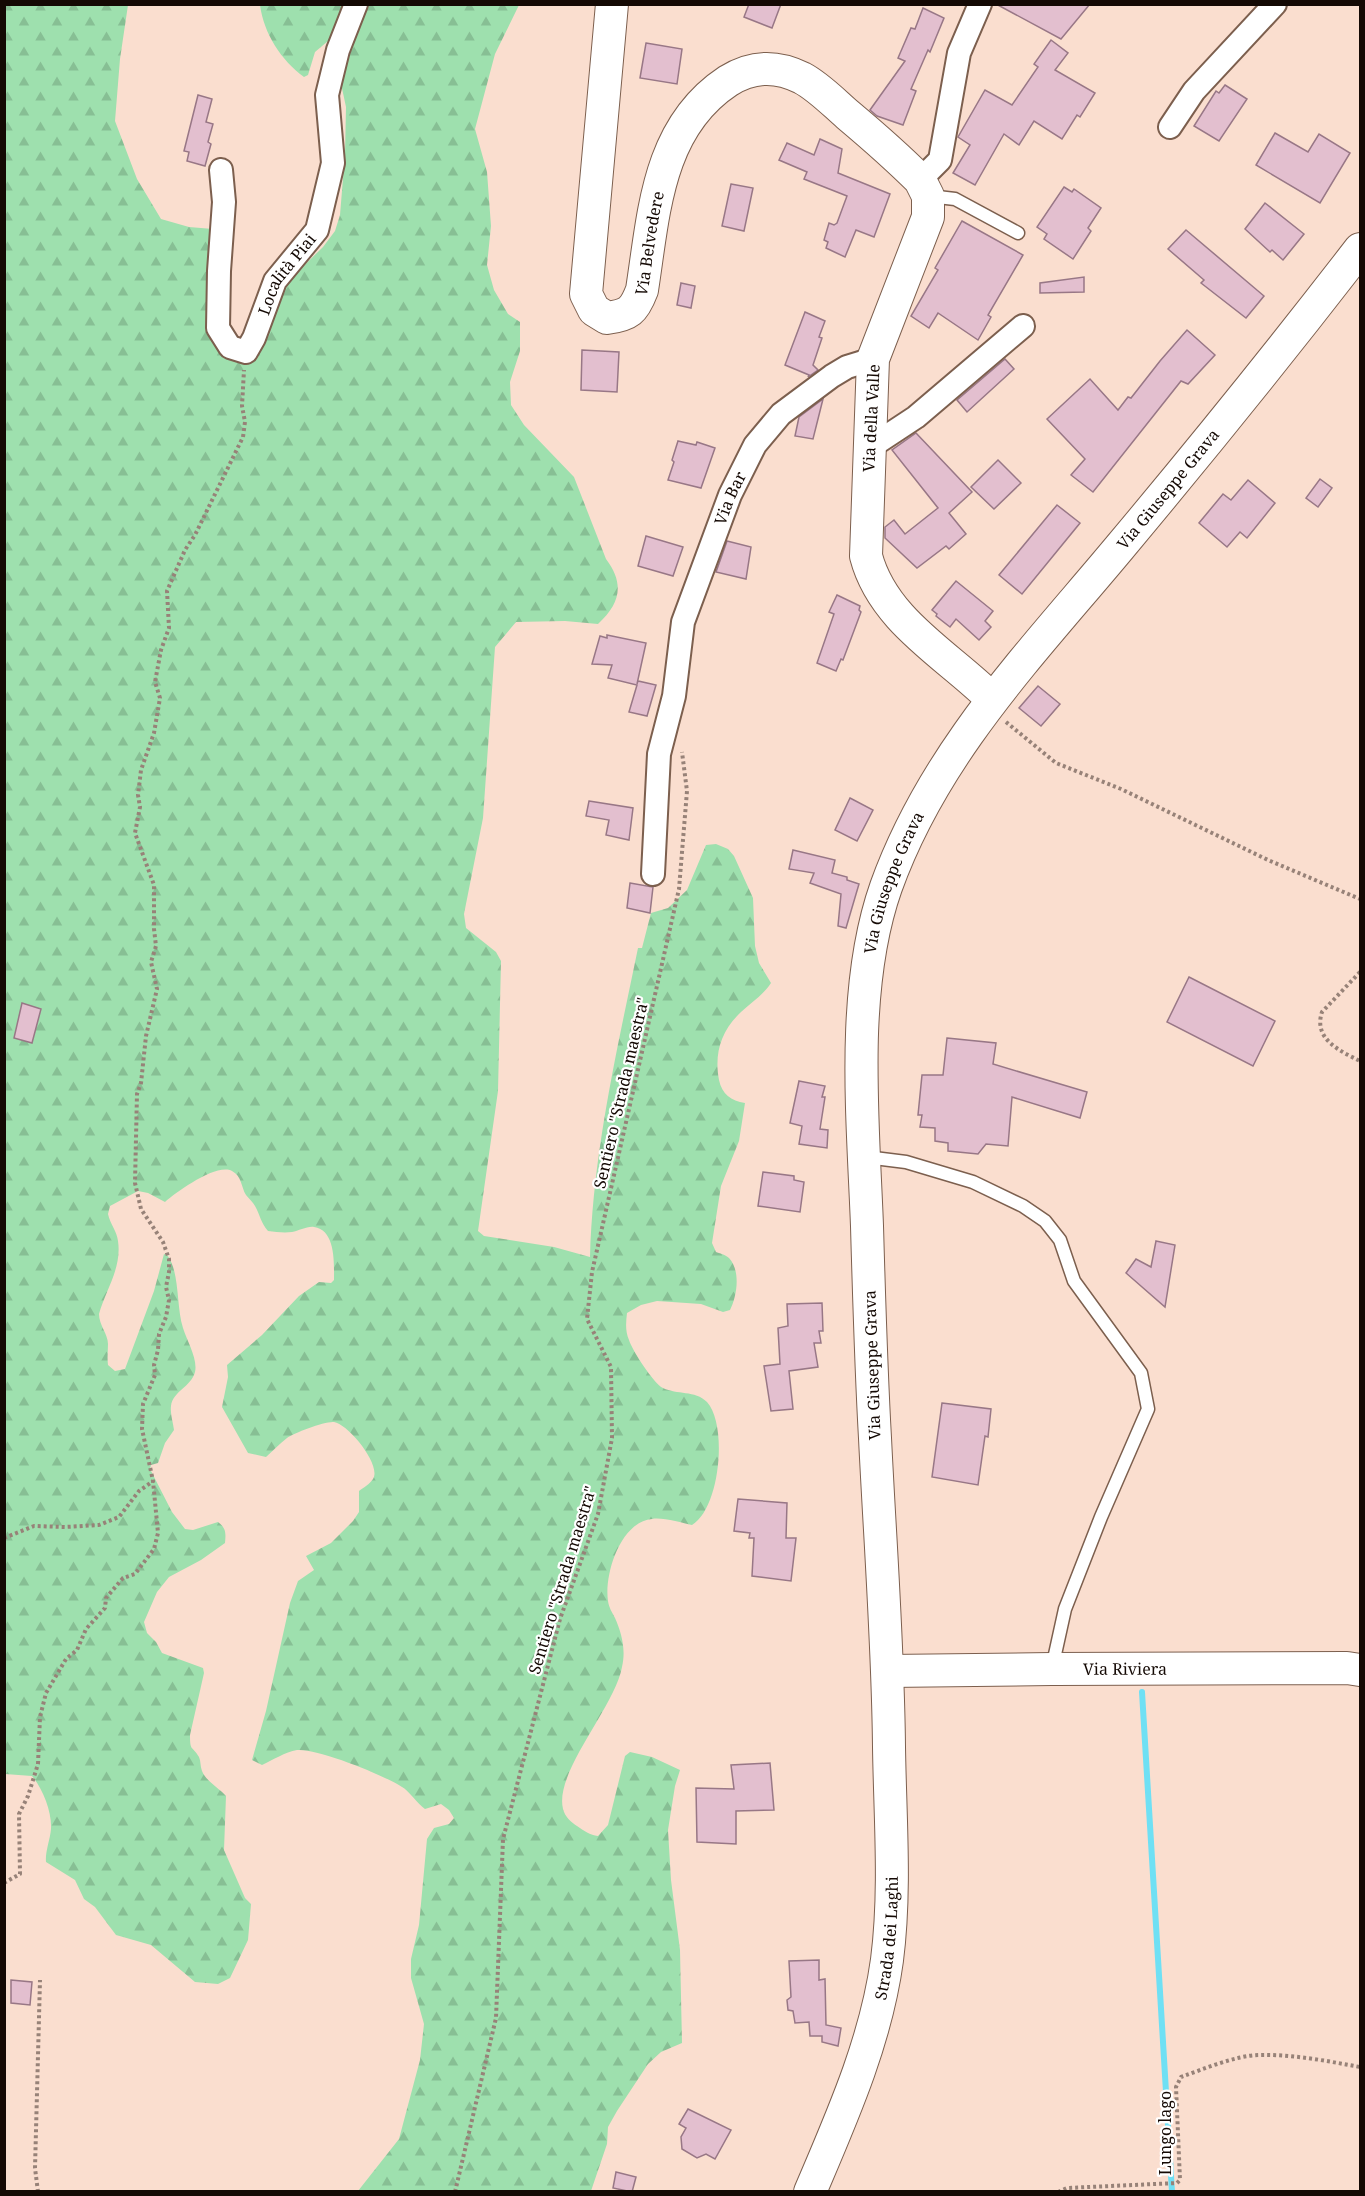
<svg xmlns="http://www.w3.org/2000/svg" width="1365" height="2196" font-family="'Noto Serif',serif">
<defs>
<pattern id="forest-firs" width="22" height="20" patternUnits="userSpaceOnUse" patternTransform="scale(1.5)"><rect width="22" height="20" fill="#9ee0ae"/><path d="M5 1l3.5 6h-7zM16 11l3.5 6h-7z" fill="#87bf94"/></pattern>
</defs>
<rect width="100%" height="100%" fill="#fadecf"/>
<g fill="url(#forest-firs)">
<path d="M 4,5 L 128,5 L 120,59 L 115,121 L 137,179 L 161,219 L 189,227 L 213,229 L 227,352 C 238,359 245,367 257,359 L 286,283 L 323,247 L 335,231 L 340,215 L 345,154 L 346,107 L 340,79 L 362,5 L 519,5 L 495,54 L 475,129 L 487,172 L 491,226 L 487,265 L 494,290 L 508,314 L 520,322 L 520,351 L 510,382 L 511,405 L 524,425 L 574,477 L 606,559 C 625,584 620,604 598,624 L 565,621 L 516,622 L 495,647 L 483,818 L 464,914 L 466,928 L 496,952 L 501,961 L 498,1091 L 478,1231 L 484,1236 L 554,1247 L 590,1257 C 593,1152 617,1050 638,948 L 642,948 L 651,913 L 668,908 L 687,890 L 706,845 L 716,844 L 728,849 L 734,856 L 753,898 L 755,946 L 759,963 L 771,983 C 763,995 752,1002 741,1012 C 721,1031 714,1053 719,1080 C 722,1094 731,1101 745,1103 L 739,1141 L 721,1186 L 712,1243 L 716,1252 C 719,1253 726,1255 729,1258 C 741,1271 737,1296 730,1310 L 723,1312 L 701,1304 L 657,1301 L 641,1305 L 627,1313 C 626,1322 625,1331 629,1340 C 632,1350 654,1384 663,1388 C 677,1395 695,1390 707,1402 C 728,1425 720,1509 692,1525 C 682,1523 662,1517 652,1519 C 620,1522 604,1575 608,1601 C 609,1608 612,1612 615,1618 C 622,1634 626,1650 622,1667 C 615,1707 554,1772 563,1809 C 565,1817 571,1822 577,1826 C 584,1831 590,1835 598,1836 L 608,1825 L 625,1756 L 630,1752 L 652,1757 L 680,1770 L 675,1786 L 668,1830 L 671,1880 L 680,1950 L 682,2043 L 661,2052 L 648,2064 L 617,2111 L 608,2127 L 607,2144 L 591,2191 L 358,2191 L 399,2139 L 420,2060 L 424,2024 L 411,1978 L 411,1959 L 419,1925 L 427,1839 L 434,1828 L 449,1824 L 454,1818 L 449,1810 L 441,1804 L 425,1809 C 418,1804 408,1790 402,1787 C 384,1775 317,1748 297,1750 C 285,1752 273,1760 262,1765 L 252,1760 L 266,1711 L 290,1603 L 298,1581 L 314,1570 L 306,1556 L 331,1543 L 353,1521 L 359,1512 L 359,1491 C 363,1488 370,1484 373,1479 C 382,1465 348,1424 334,1422 C 325,1421 294,1433 287,1438 C 279,1444 273,1451 266,1457 L 248,1453 L 222,1407 L 228,1377 L 227,1365 L 262,1335 L 299,1296 L 319,1282 L 331,1283 L 334,1280 C 334,1264 336,1230 314,1227 C 307,1226 299,1231 292,1232 C 284,1233 276,1232 268,1231 C 261,1223 260,1215 255,1206 C 253,1202 249,1199 246,1195 C 241,1187 242,1176 232,1171 C 216,1163 177,1192 165,1202 L 148,1193 L 138,1191 L 110,1206 L 108,1214 C 110,1224 117,1231 118,1241 C 122,1268 106,1289 99,1314 C 99,1325 108,1334 108,1344 C 108,1351 107,1357 108,1365 L 115,1371 L 125,1369 L 154,1291 L 164,1254 L 167,1255 C 180,1271 176,1306 183,1328 C 187,1341 198,1359 195,1372 C 191,1387 173,1391 171,1406 C 170,1414 173,1422 174,1430 L 165,1443 L 158,1463 L 151,1465 L 150,1469 L 172,1512 L 185,1529 L 193,1530 L 218,1522 C 226,1528 226,1533 225,1543 L 201,1560 L 169,1577 L 157,1592 L 144,1622 L 147,1633 L 156,1642 L 162,1653 L 203,1668 L 204,1673 L 190,1735 C 190,1752 192,1745 199,1757 C 201,1761 200,1766 202,1771 C 206,1781 219,1788 226,1796 L 224,1850 L 245,1898 L 251,1904 L 248,1940 L 230,1978 L 218,1984 L 195,1982 L 151,1945 L 116,1935 L 95,1907 L 84,1899 L 75,1880 L 46,1862 C 45,1852 50,1840 51,1829 C 52,1812 43,1789 32,1776 L 5,1774 Z"/>
<path d="M 260,5 L 350,5 L 341,30 L 315,52 L 308,75 L 304,77 C 281,60 264,34 260,5 Z"/>
</g>
<g fill="none" stroke-linecap="round" stroke-linejoin="round">
<polyline stroke="#6fe0f4" stroke-width="6" points="1142,1692 1172,2192"/>
</g>
<g fill="#e3bfcf" stroke="#987786" stroke-width="1.5">
<polygon points="749,4 781,4 772,28 744,17"/>
<polygon points="996,4 1090,4 1061,39"/>
<polygon points="923,8 944,18 930,52 928,50 911,89 916,91 903,125 877,116 870,110 905,61 898,58 911,28 915,29"/>
<polygon points="1051,40 1068,53 1055,70 1095,93 1080,117 1077,115 1062,139 1034,121 1019,145 1004,134 975,185 953,173 970,145 958,137 985,90 1012,105 1038,67 1034,64"/>
<polygon points="646,43 682,49 677,84 640,78"/>
<polygon points="1225,85 1247,99 1219,141 1194,126 1216,91 1219,93"/>
<polygon points="198,95 212,99 206,122 213,124 208,142 211,144 205,166 187,161 189,152 184,151"/>
<polygon points="1275,133 1308,152 1319,134 1350,153 1320,203 1256,165"/>
<polygon points="820,139 842,149 838,173 890,194 874,237 856,230 845,257 826,248 828,242 824,240 829,223 834,225 837,223 847,196 804,179 807,172 779,160 787,143 814,155"/>
<polygon points="731,184 753,188 744,231 722,226"/>
<polygon points="1064,187 1072,192 1074,189 1101,208 1088,228 1091,231 1073,259 1044,239 1047,234 1037,227"/>
<polygon points="1265,203 1304,234 1283,260 1272,250 1270,252 1245,229"/>
<polygon points="962,221 1023,255 988,315 991,317 978,340 938,313 929,328 911,316 938,270 935,268"/>
<polygon points="1186,230 1264,296 1246,318 1201,283 1204,280 1168,249"/>
<polygon points="1084,277 1084,292 1040,293 1040,283"/>
<polygon points="681,283 695,286 691,308 677,305"/>
<polygon points="805,312 825,321 819,337 822,338 813,365 818,370 808,377 809,375 785,365"/>
<polygon points="1187,330 1215,355 1188,384 1181,381 1093,492 1071,475 1085,459 1047,419 1090,379 1118,410 1128,397 1131,398 1160,361"/>
<polygon points="582,350 619,352 617,392 581,390"/>
<polygon points="1005,359 1014,369 967,412 957,400"/>
<polygon points="823,399 813,439 795,436 799,417"/>
<polygon points="916,433 972,492 949,513 966,534 949,549 946,546 917,568 885,538 885,527 894,520 905,534 938,508 892,450"/>
<polygon points="678,441 696,445 697,442 715,448 701,488 668,480 674,462 672,460"/>
<polygon points="998,460 1021,483 994,509 971,487"/>
<polygon points="1320,479 1332,488 1318,507 1306,498"/>
<polygon points="1248,480 1275,503 1247,538 1240,532 1227,547 1199,523 1223,494 1231,500"/>
<polygon points="1057,505 1080,523 1022,594 999,575"/>
<polygon points="646,536 683,547 673,576 638,566"/>
<polygon points="727,541 751,547 746,579 716,572"/>
<polygon points="956,581 993,611 985,621 991,627 979,640 956,619 950,627 936,616 937,614 932,610"/>
<polygon points="837,595 860,606 859,610 861,612 843,660 841,659 836,671 817,663 834,614 829,612"/>
<polygon points="607,635 646,643 637,684 638,681 656,685 647,716 629,712 637,685 608,678 612,665 592,664 600,636 607,638"/>
<polygon points="1038,686 1060,704 1041,726 1019,708"/>
<polygon points="850,798 873,810 857,841 835,830"/>
<polygon points="589,801 633,808 629,840 606,835 609,820 586,816"/>
<polygon points="793,850 835,860 832,873 847,877 847,880 859,884 846,928 838,926 841,894 810,883 814,873 789,869"/>
<polygon points="630,883 653,887 650,913 627,908"/>
<polygon points="1189,977 1275,1021 1253,1066 1167,1022"/>
<polygon points="22,1003 41,1009 32,1043 14,1038"/>
<polygon points="947,1038 996,1043 993,1064 1087,1092 1080,1118 1012,1097 1008,1146 986,1144 978,1154 948,1151 948,1143 935,1141 935,1128 920,1127 922,1115 918,1115 922,1075 943,1075"/>
<polygon points="799,1081 825,1086 822,1097 825,1097 820,1129 828,1130 827,1148 799,1144 802,1126 790,1123"/>
<polygon points="763,1172 794,1176 794,1180 804,1182 800,1212 758,1206"/>
<polygon points="1156,1241 1175,1245 1165,1307 1126,1273 1136,1259 1151,1267"/>
<polygon points="822,1303 823,1331 819,1331 821,1343 814,1343 818,1367 789,1371 793,1409 771,1411 764,1366 780,1364 778,1328 788,1326 787,1304"/>
<polygon points="942,1403 991,1409 988,1437 985,1436 978,1485 932,1477"/>
<polygon points="738,1499 787,1503 786,1538 796,1538 791,1581 752,1576 754,1538 749,1538 750,1533 734,1531"/>
<polygon points="770,1763 774,1810 736,1811 736,1844 697,1842 696,1788 734,1789 731,1765"/>
<polygon points="819,1960 819,1980 825,1979 826,2025 841,2028 838,2046 822,2042 822,2036 810,2036 809,2022 795,2023 793,2011 788,2010 787,2000 791,1997 789,1961"/>
<polygon points="11,1980 32,1982 30,2005 11,2003"/>
<polygon points="688,2109 731,2130 715,2159 706,2154 697,2158 682,2149 681,2137 686,2128 679,2124"/>
<polygon points="616,2172 636,2177 632,2192 613,2188"/>
</g>
<g fill="none" stroke-linecap="round" stroke-linejoin="round">
<defs>
<g id="lane">
<polyline points="929,196 955,199 1018,233"/>
<polyline points="866,1157 906,1162 973,1182 1023,1206 1045,1221 1060,1240 1074,1281 1141,1373 1148,1409 1101,1517 1065,1609 1052,1668"/>
</g>
<g id="street">
<polyline points="1170,127 1194,91 1275,4"/>
<path id="s1" d="M 221,170 L 224,202 L 219,271 L 218,328 L 230,347 L 246,352 L 254,338 L 275,281 L 317,230 L 333,163 L 327,95 L 338,50 L 356,4"/>
<polyline points="920,180 940,160 959,53 980,4"/>
<polyline points="869,448 916,417 1023,326"/>
<path id="s2" d="M 653,874 L 659,754 L 674,696 L 683,622 L 730,495 L 755,445 L 781,414 L 832,376 L 847,367 L 873,359"/>
</g>
<g id="secondary">
<path id="s3" d="M 612,4 L 586,294 L 594,310 L 607,318 C 629,315 634,311 642,290 C 654,213 657,128 728,81 C 752,66 776,65 802,78 C 819,87 834,103 848,115 C 873,136 897,157 920,180 L 928,196 L 928,217 L 873,359 L 866,556 C 883,621 948,655 992,699"/>
<path id="s4" d="M 888,1671 L 1052,1669 L 1347,1668 L 1360,1670"/>
<path id="s5" d="M 810,2192 C 842,2117 876,2041 887,1960 C 896,1890 890,1817 889,1747 C 888,1644 880,1541 875,1438 C 871,1368 869,1297 867,1226 C 863,1119 850,989 886,887 C 934,753 1030,655 1120,547 C 1202,449 1282,350 1360,249"/>
</g>
</defs>
<use href="#lane" stroke="#7c5f4e" stroke-width="15"/>
<use href="#street" stroke="#7c5f4e" stroke-width="26"/>
<use href="#secondary" stroke="#7c5f4e" stroke-width="34"/>
<g stroke="#978278" stroke-width="4" stroke-dasharray="3 3" stroke-linecap="butt">
<polyline points="1006,722 1056,763 1121,789 1268,860 1360,899"/>
<path d="M 1360,972 L 1322,1012 C 1313,1039 1340,1051 1360,1061"/>
<polyline points="4,1538 34,1526 65,1527 99,1525 119,1517 139,1491 153,1481"/>
<polyline points="4,1883 20,1874 19,1814 28,1796 38,1764 40,1717 46,1693 66,1659 77,1650 86,1629 105,1608 106,1598 123,1578 135,1574 154,1549 158,1533 153,1481 142,1429 143,1404 155,1375 154,1365 158,1350 159,1334 166,1317 169,1300 166,1287 169,1272 169,1259 163,1242 141,1209 135,1183 137,1094 141,1083 146,1036 157,989 151,962 156,946 154,929 154,885 135,833 140,807 138,795 141,770 154,733 160,698 155,682 161,650 169,628 167,591 185,550 195,535 243,437 245,422 242,406 244,370"/>
<polyline points="38,2192 35,2168 40,1980"/>
<polyline points="455,2192 496,2018 503,1839 560,1619 598,1514 612,1438 611,1367 587,1319 592,1272 679,889 687,791 682,752"/>
<path d="M 1058,2192 L 1067,2188 L 1177,2183 L 1180,2180 L 1176,2087 L 1181,2077 C 1204,2069 1234,2056 1258,2055 C 1292,2054 1327,2061 1360,2067"/>
</g>
<use href="#lane" stroke="#fff" stroke-width="12"/>
<use href="#street" stroke="#fff" stroke-width="22"/>
<use href="#secondary" stroke="#fff" stroke-width="32"/>
</g>
<g text-anchor="middle" stroke-width="4.5" stroke-linejoin="round" paint-order="stroke">
<g font-size="16" fill="#140904" stroke="#fff">
<text dy="6" stroke="none"><textPath href="#s3" startOffset="420">Via Belvedere</textPath></text>
<text dy="6" stroke="none"><textPath href="#s1" startOffset="286">Località Piai</textPath></text>
<text transform="translate(871 418) rotate(-87)" y="6">Via della Valle</text>
<text dy="6" stroke="none"><textPath href="#s5" startOffset="1812">Via Giuseppe Grava</textPath></text>
<text dy="6" stroke="none"><textPath href="#s2" startOffset="387">Via Bar</textPath></text>
<text dy="6" stroke="none"><textPath href="#s5" startOffset="1328">Via Giuseppe Grava</textPath></text>
<text transform="translate(621 1093) rotate(-77)" y="6">Sentiero "Strada maestra"</text>
<text transform="translate(872 1365) rotate(-92)" y="6">Via Giuseppe Grava</text>
<text transform="translate(562 1580) rotate(-73)" y="6">Sentiero "Strada maestra"</text>
<text dy="6" stroke="none"><textPath href="#s4" startOffset="237">Via Riviera</textPath></text>
<text dy="6" stroke="none"><textPath href="#s5" startOffset="267">Strada dei Laghi</textPath></text>
<text transform="translate(1165 2133) rotate(-90)" y="6">Lungo lago</text>
</g>
</g>
<rect width="1365" height="2196" fill="none" stroke="#140904" stroke-width="12"/>
</svg>
